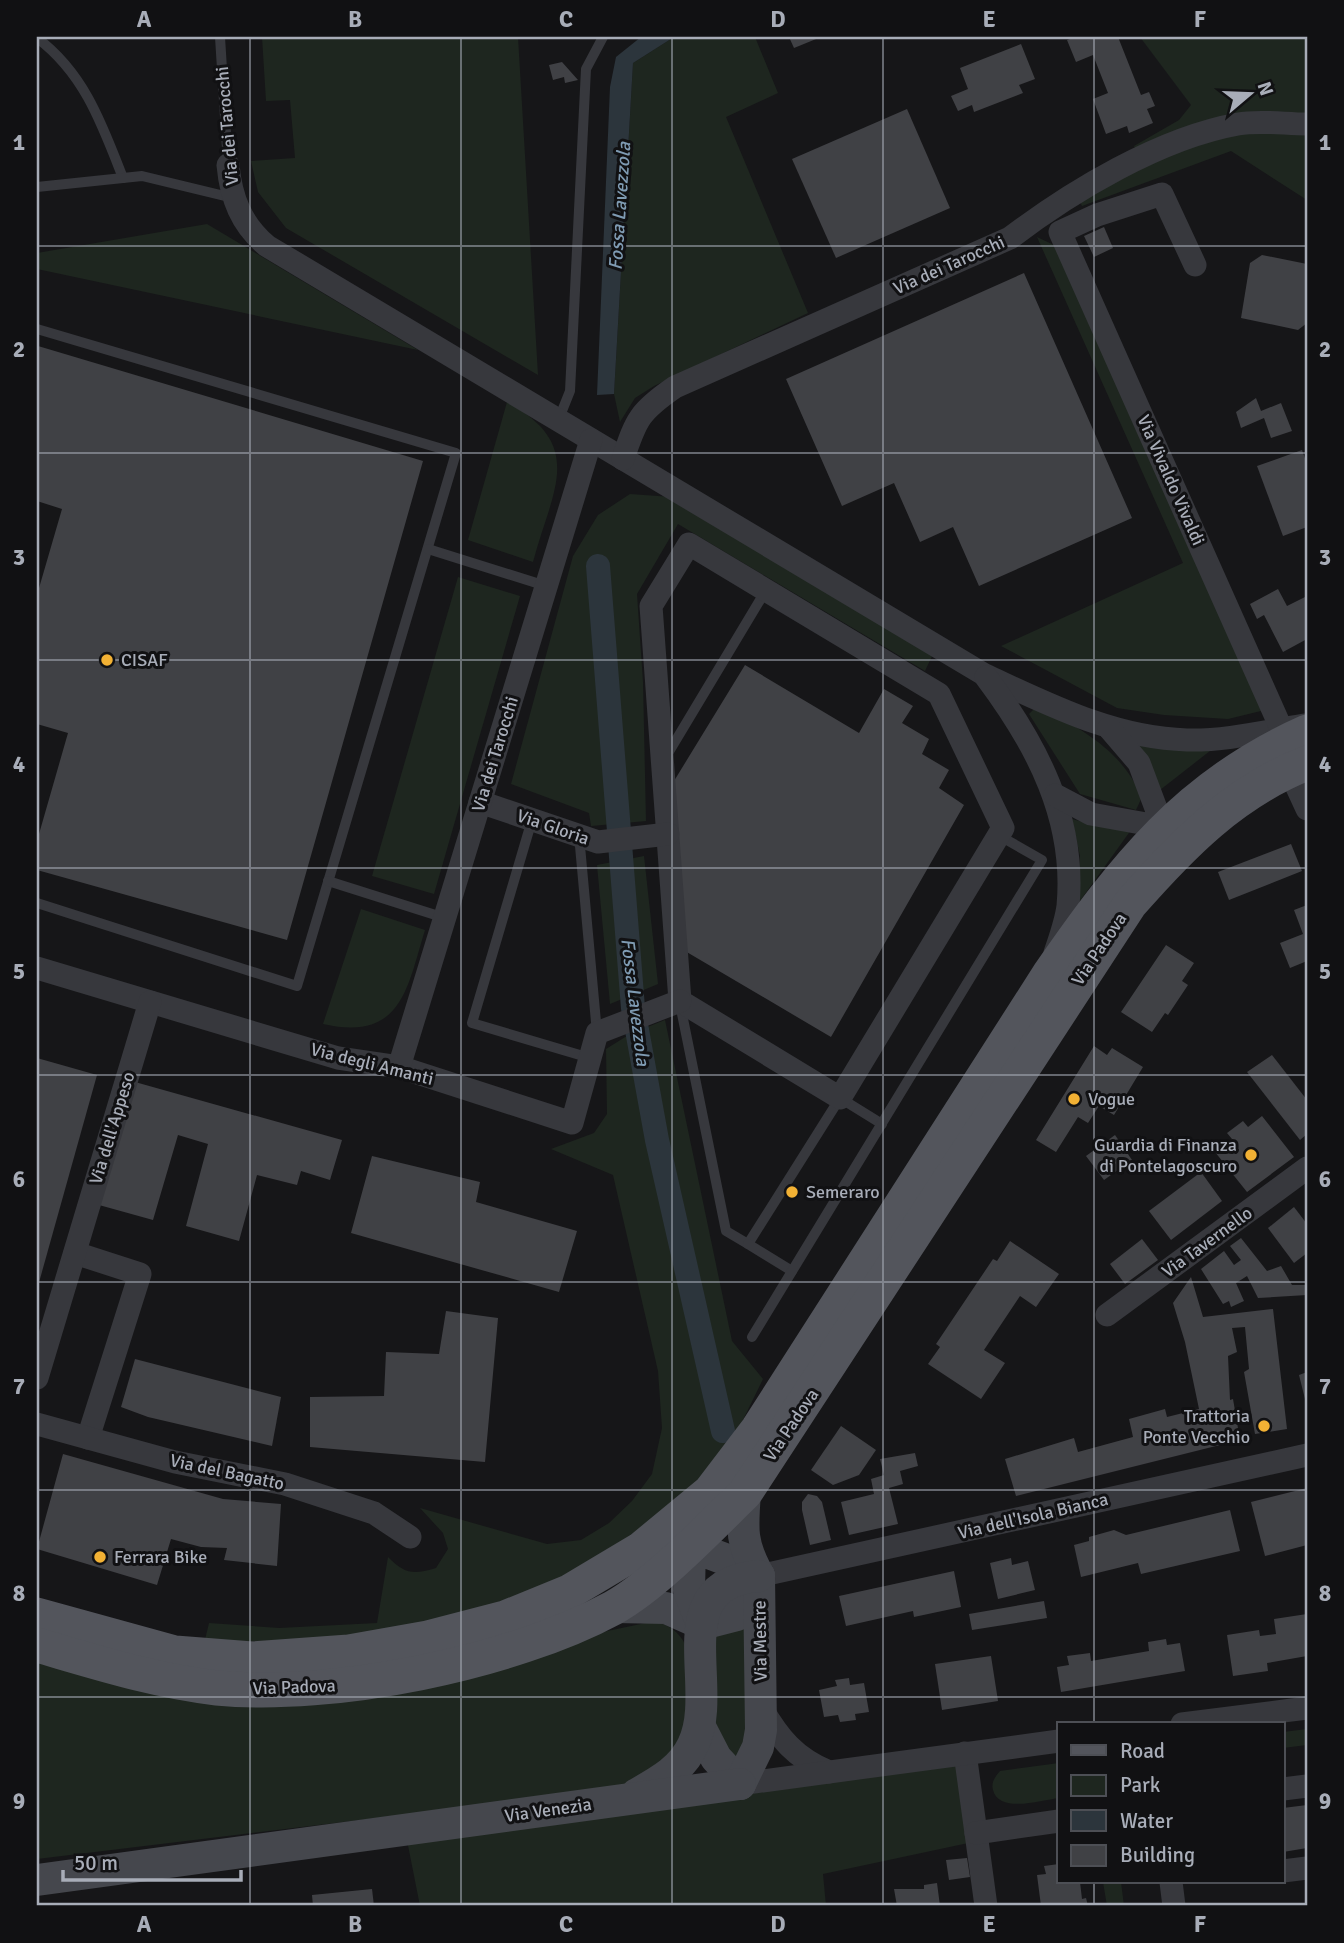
<svg xmlns="http://www.w3.org/2000/svg" width="1344" height="1943" font-family="Signika,sans-serif">
<rect width="100%" height="100%" fill="#161618"/>
<g fill="#1e261f">
<polygon points="262,37 518,37 538,375 286,228 258,192 251,161 295,158 290,100 266,101"/>
<polygon points="674,37 755,37 778,93 726,117 808,313 654,386 635,398 620,422 614,394 633,63"/>
<polygon points="1140,37 1307,37 1307,200 1231,151 1082,206 1079,200 1144,167 1134,146 1179,120 1191,105"/>
<polygon points="207,224 418,350 37,269 37,253"/>
<polygon points="1037,237 1060,248 1265,710 1228,719 1164,715 1117,708 1001,646 1183,563"/>
<path d="M 507,402 C 587,446 552,490 533,562 L 468,540 Z"/>
<polygon points="630,494 672,497 933,654 925,671 678,524 637,594 643,682 646,821 591,826 589,813 511,784 573,556 598,515"/>
<polygon points="458,577 520,596 434,894 372,876"/>
<path d="M 1039,704 C 1084,733 1119,747 1142,797 L 1136,810 L 1080,794 L 1029,714 Z"/>
<polygon points="1133,743 1215,747 1160,790"/>
<polygon points="1072,819 1098,826 1131,830 1077,905 1080,856"/>
<polygon points="644,856 658,984 610,1004 597,865"/>
<path d="M 361,909 L 425,930 C 407,988 402,1042 323,1024 Z"/>
<path d="M 665,1020 L 732,1341 L 763,1379 L 740,1426 L 716,1461 L 674,1505 L 555,1588 L 402,1634 L 204,1644 L 209,1623 L 279,1628 L 377,1623 L 388,1557 C 405,1574 413,1575 436,1568 L 448,1549 L 443,1533 L 420,1508 L 547,1544 L 581,1540 L 609,1523 L 632,1501 L 652,1474 L 662,1428 L 658,1371 L 613,1175 L 551,1149 L 594,1133 L 607,1114 L 606,1049 L 630,1034 Z"/>
<polygon points="754,1613 753,1737 737,1773 709,1722 712,1629"/>
<path d="M 655,1621 C 703,1634 692,1688 694,1729 L 641,1781 L 961,1762 L 973,1842 L 823,1874 L 826,1906 L 420,1906 L 402,1815 L 37,1859 L 37,1657 L 598,1633 Z"/>
<polygon points="1307,1729 1307,1745 1283,1748 1283,1732"/>
<path d="M 1059,1763 L 1059,1798 C 1042,1800 999,1814 993,1790 C 991,1782 995,1777 1000,1771 Z"/>
<polygon points="1103,1882 1121,1882 1124,1906 1107,1906"/>
</g>
<polygon fill="#2c353c" points="641,37 674,37 633,63 614,394 597,395 610,87 616,57"/>
<g fill="none" stroke-linecap="round" stroke-linejoin="round">
<polyline stroke="#2c353c" stroke-width="24" points="598,566 633,1008 657,1140 723,1431"/>
</g>
<g fill="#404145">
<polygon points="789,37 821,37 794,48"/>
<polygon points="1076,37 1118,37 1141,95 1149,92 1155,106 1147,109 1153,123 1129,133 1127,126 1106,134 1093,99 1108,93 1093,55 1076,62 1067,40"/>
<polygon points="1021,44 1035,79 1019,85 1023,93 974,112 972,105 958,111 951,96 968,89 960,68"/>
<polygon points="562,62 578,80 565,83 564,77 553,80 549,65"/>
<polygon points="907,109 950,208 836,258 792,159"/>
<polygon points="1104,227 1113,248 1094,257 1084,236"/>
<polygon points="1262,255 1307,264 1307,323 1298,330 1241,318 1250,263"/>
<polygon points="1024,273 1132,518 979,586 953,527 920,542 894,483 842,506 786,379"/>
<polygon points="38,346 423,461 287,940 37,870 37,841 68,733 37,724 37,595 62,509 37,501"/>
<polygon points="1256,398 1261,411 1281,403 1292,431 1271,438 1264,418 1241,428 1236,412"/>
<polygon points="1302,450 1307,464 1307,527 1283,536 1257,466"/>
<polygon points="1278,589 1287,606 1307,596 1307,639 1283,652 1264,615 1257,619 1250,604"/>
<polygon points="745,665 859,733 884,689 913,706 902,723 929,739 922,754 949,770 939,788 964,805 831,1037 685,951 674,781"/>
<polygon points="1291,844 1302,871 1229,900 1218,872"/>
<polygon points="1307,905 1307,961 1290,968 1280,943 1303,934 1294,910"/>
<polygon points="1166,945 1194,963 1182,981 1188,985 1168,1015 1165,1013 1152,1032 1121,1012"/>
<polygon points="1094,1046 1107,1055 1112,1048 1143,1067 1114,1115 1099,1106 1088,1123 1078,1117 1056,1152 1036,1140"/>
<polygon points="1272,1055 1307,1100 1307,1134 1300,1140 1247,1072"/>
<polygon points="37,1058 97,1075 38,1286 37,1286"/>
<polygon points="135,1082 342,1140 330,1180 301,1171 297,1185 257,1175 239,1241 186,1226 208,1144 178,1135 153,1220 99,1205"/>
<polygon points="1262,1116 1294,1157 1247,1192 1215,1152 1232,1139 1227,1133 1243,1121 1248,1127"/>
<polygon points="1115,1135 1132,1160 1104,1180 1086,1156"/>
<polygon points="372,1156 480,1182 476,1202 577,1231 559,1292 351,1233"/>
<polygon points="1201,1172 1222,1201 1171,1240 1149,1211"/>
<polygon points="1294,1207 1307,1224 1307,1253 1294,1263 1268,1228"/>
<polygon points="1241,1238 1267,1271 1281,1266 1292,1285 1307,1285 1307,1295 1258,1298 1247,1276 1236,1283 1244,1301 1231,1307 1229,1301 1223,1304 1201,1269 1224,1251 1234,1265 1241,1260 1230,1246"/>
<polygon points="1142,1239 1158,1260 1125,1284 1110,1264"/>
<polygon points="1010,1241 1059,1274 1036,1307 1020,1296 984,1350 1005,1363 981,1399 928,1364 940,1347 936,1344 993,1259 997,1261"/>
<polygon points="1191,1277 1203,1317 1273,1309 1287,1429 1255,1434 1244,1372 1249,1369 1245,1327 1232,1328 1237,1352 1228,1356 1230,1400 1233,1399 1240,1440 1016,1496 1005,1459 1074,1438 1078,1452 1133,1437 1129,1419 1165,1409 1167,1417 1199,1409 1185,1342 1173,1303"/>
<polygon points="446,1311 498,1318 485,1462 310,1447 310,1397 384,1396 386,1352 439,1354"/>
<polygon points="135,1359 281,1397 272,1446 148,1417 121,1407"/>
<polygon points="1307,1372 1307,1403 1306,1403 1299,1375"/>
<polygon points="841,1426 876,1450 859,1475 833,1485 811,1470"/>
<polygon points="915,1453 918,1466 900,1471 903,1484 889,1488 898,1524 849,1535 841,1502 874,1494 871,1479 884,1475 880,1459"/>
<polygon points="63,1454 223,1499 281,1504 277,1566 224,1560 227,1548 201,1547 171,1539 157,1585 37,1549"/>
<polygon points="1307,1488 1307,1545 1265,1556 1251,1502"/>
<polygon points="808,1494 817,1496 822,1502 831,1540 810,1545 802,1510 802,1502"/>
<polygon points="1230,1510 1240,1551 1141,1574 1138,1563 1081,1577 1074,1545 1089,1541 1089,1537 1114,1530 1126,1535"/>
<polygon points="1011,1558 1012,1565 1028,1561 1035,1590 998,1599 990,1563"/>
<polygon points="954,1571 961,1607 914,1617 913,1611 846,1626 839,1596"/>
<polygon points="1044,1601 1047,1618 972,1630 969,1614"/>
<polygon points="1307,1614 1307,1656 1267,1663 1268,1671 1233,1676 1227,1635 1259,1630 1260,1636 1276,1634 1274,1619"/>
<polygon points="1166,1639 1167,1645 1180,1643 1185,1671 1061,1692 1057,1667 1069,1665 1067,1656 1090,1653 1091,1661 1149,1651 1148,1642"/>
<polygon points="991,1656 998,1701 942,1710 935,1664"/>
<polygon points="849,1678 850,1685 864,1683 869,1712 855,1714 856,1720 840,1722 838,1715 824,1717 819,1690 837,1686 835,1680"/>
<polygon points="1307,1805 1307,1848 1283,1852 1283,1808"/>
<polygon points="967,1858 970,1877 949,1880 946,1860"/>
<polygon points="1059,1864 1059,1882 1080,1882 1082,1899 1086,1898 1088,1906 1041,1906 1037,1875 1046,1874 1044,1866"/>
<polygon points="937,1883 940,1906 897,1906 894,1889 924,1889 924,1885"/>
<polygon points="372,1889 374,1906 313,1906 312,1895"/>
</g>
<g fill="none" stroke-linecap="round" stroke-linejoin="round">
<g stroke="#37383d" stroke-width="10">
<polyline points="220,37 228,165"/>
<path d="M 37,38 C 84,73 102,124 123,178"/>
<polyline points="37,187 142,176 233,198"/>
<polyline points="37,329 456,453 297,986 37,903"/>
<polyline points="558,421 570,391 586,69 603,37"/>
<polyline points="428,549 546,586"/>
<polyline points="667,755 766,590"/>
<polyline points="532,820 472,1023 590,1058"/>
<polyline points="579,835 597,1033"/>
<polyline points="328,881 445,918"/>
<polyline points="680,1004 726,1231 748,1244 840,1098 882,1124"/>
<polyline points="748,1244 792,1271"/>
<polyline points="752,1337 1042,860 998,835"/>
</g>
<g stroke="#37383d" stroke-width="23">
<path d="M 228,165 C 231,198 241,224 267,246 L 985,675 C 1050,705 1114,738 1187,740 C 1226,741 1266,731 1304,725"/>
<polyline points="1195,265 1162,194 1097,215 1060,232 1281,728"/>
<path d="M 623,459 C 636,419 640,411 675,387 L 1010,238 C 1072,191 1160,138 1238,124 C 1259,120 1285,124 1307,124"/>
<polygon points="689,544 939,694 1003,828 840,1098 680,1001 651,606"/>
<path d="M 986,677 C 1037,745 1076,819 1068,906 C 1066,922 1060,938 1055,953"/>
<polyline points="1289,770 1307,809"/>
<polyline points="1055,795 1091,814 1163,827 1139,763 1109,728"/>
<polyline points="480,802 598,842 668,834"/>
<polyline points="37,968 338,1058 399,1067 572,1123 597,1033 680,1001"/>
<polyline points="399,1067 591,440"/>
<polyline points="75,1253 140,1274 88,1438"/>
<polyline points="1107,1315 1307,1168"/>
<polyline points="37,1378 150,1002"/>
<polyline points="37,1424 175,1462 285,1484 374,1513 410,1537"/>
<polyline points="759,1576 1307,1455"/>
<path d="M 761,1707 C 779,1738 795,1758 829,1772"/>
<polyline points="1182,1724 1307,1708"/>
<polyline points="965,1753 986,1906"/>
<polyline points="740,1784 1059,1741"/>
<polyline points="1283,1789 1307,1786"/>
<polyline points="976,1833 1059,1821"/>
<polyline points="1283,1871 1307,1868"/>
<polyline points="1171,1882 1174,1906"/>
</g>
<g stroke="#45474d" stroke-width="32">
<polyline points="615,1607 666,1608 702,1624 737,1615 750,1603 759,1579"/>
<polyline points="702,1624 689,1591 690,1546 738,1564 759,1576"/>
<polyline points="700,1727 716,1758 740,1784"/>
<path d="M 740,1784 L 758,1747 L 761,1730 L 759,1576 C 741,1544 742,1530 745,1493"/>
<path d="M 637,1794 C 660,1781 682,1769 693,1745 C 721,1687 662,1584 759,1576"/>
<polyline points="37,1880 740,1784"/>
</g>
<g stroke="#53555c" stroke-width="35">
<path d="M 37,1615 L 175,1653 L 252,1659 L 349,1652 L 428,1638 L 505,1618 L 569,1592 L 641,1549 L 710,1492 L 758,1429 L 1050,973 C 1123,868 1187,785 1307,732"/>
<path d="M 37,1645 C 96,1662 155,1681 217,1688 C 333,1699 511,1663 613,1608 C 656,1584 709,1528 745,1493 L 1130,904 C 1181,846 1233,792 1307,763"/>
</g>
</g>
<path fill="none" stroke="#a8adb8" stroke-width="2" stroke-opacity="0.55" d="M 250,37 L 250,1906M 461,37 L 461,1906M 672,37 L 672,1906M 883,37 L 883,1906M 1094,37 L 1094,1724M 37,246 L 1307,246M 37,453 L 1307,453M 37,660 L 1307,660M 37,868 L 1307,868M 37,1075 L 1307,1075M 37,1282 L 1307,1282M 37,1490 L 1307,1490M 37,1697 L 1307,1697M 1094,1882 L 1094,1906"/>
<g fill="#f2b134" stroke="#111113" stroke-width="2.5">
<circle cx="107" cy="660" r="7"/>
<circle cx="1074" cy="1099" r="7"/>
<circle cx="1251" cy="1155" r="7"/>
<circle cx="792" cy="1192" r="7"/>
<circle cx="1264" cy="1426" r="7"/>
<circle cx="100" cy="1557" r="7"/>
</g>
<g text-anchor="middle" stroke-width="6" stroke-linejoin="round" paint-order="stroke">
<g font-size="18" fill="#a8adb8" stroke="#111113">
<text transform="translate(227 126) rotate(-95)" y="6">Via dei Tarocchi</text>
<text transform="translate(949 265) rotate(-24)" y="6">Via dei Tarocchi</text>
<text transform="translate(1171 480) rotate(66)" y="6">Via Vivaldo Vivaldi</text>
<text transform="translate(495 754) rotate(-73)" y="6">Via dei Tarocchi</text>
<text transform="translate(553 827) rotate(19)" y="6">Via Gloria</text>
<text transform="translate(1099 949) rotate(-56)" y="6">Via Padova</text>
<text transform="translate(372 1064) rotate(14)" y="6">Via degli Amanti</text>
<text transform="translate(112 1128) rotate(-73)" y="6">Via dell'Appeso</text>
<text transform="translate(1207 1242) rotate(-36)" y="6">Via Tavernello</text>
<text transform="translate(791 1425) rotate(-56)" y="6">Via Padova</text>
<text transform="translate(227 1472) rotate(12)" y="6">Via del Bagatto</text>
<text transform="translate(1033 1516) rotate(-13)" y="6">Via dell'Isola Bianca</text>
<text transform="translate(760 1641) rotate(-91)" y="6">Via Mestre</text>
<text transform="translate(294 1687) rotate(-2)" y="6">Via Padova</text>
<text transform="translate(548 1810) rotate(-8)" y="6">Via Venezia</text>
</g>
<g font-size="18" fill="#a8adb8" stroke="#111113" text-anchor="start">
<text x="121" y="666">CISAF</text>
<text x="1088" y="1105">Vogue</text>
<text x="1237" y="1151" text-anchor="end">Guardia di Finanza<tspan x="1237" dy="21">di Pontelagoscuro</tspan></text>
<text x="806" y="1198">Semeraro</text>
<text x="1250" y="1422" text-anchor="end">Trattoria<tspan x="1250" dy="21">Ponte Vecchio</tspan></text>
<text x="114" y="1563">Ferrara Bike</text>
</g>
<g font-size="19" font-style="italic" fill="#7f9bb3" stroke="#111113">
<text transform="translate(619 206) rotate(-86)" y="7">Fossa Lavezzola</text>
<text transform="translate(636 1002) rotate(83)" y="7">Fossa Lavezzola</text>
</g>
</g>
<rect width="1344" height="1943" fill="none" stroke="#111113" stroke-width="77"/>
<rect x="1057" y="1722" width="228" height="161" fill="#111113" stroke="#4d4f55" stroke-width="2"/>
<rect x="1071" y="1745" width="35" height="10" fill="#53555c" stroke="#4d4f55" stroke-width="2"/>
<text x="1120" y="1758" font-size="21" fill="#a8adb8">Road</text>
<rect x="1071" y="1775" width="35" height="21" fill="#1e261f" stroke="#4d4f55" stroke-width="2"/>
<text x="1120" y="1792" font-size="21" fill="#a8adb8">Park</text>
<rect x="1071" y="1810" width="35" height="21" fill="#2c353c" stroke="#4d4f55" stroke-width="2"/>
<text x="1120" y="1828" font-size="21" fill="#a8adb8">Water</text>
<rect x="1071" y="1845" width="35" height="21" fill="#404145" stroke="#4d4f55" stroke-width="2"/>
<text x="1120" y="1862" font-size="21" fill="#a8adb8">Building</text>
<g transform="translate(1250 94) rotate(71)" stroke="#111113" stroke-width="5" paint-order="stroke">
<path d="M0-5L12 26L0 18L-12 26Z" fill="#a8adb8"/>
<text y="-10" font-size="19" font-weight="bold" text-anchor="middle" fill="#a8adb8">N</text>
</g>
<path d="M63 1870v10h178v-10" fill="none" stroke="#a8adb8" stroke-width="3.5"/>
<text x="74" y="1870" font-size="21" fill="#a8adb8" stroke="#111113" stroke-width="5" paint-order="stroke">50 m</text>
<rect x="38" y="38" width="1268" height="1866" fill="none" stroke="#a8adb8" stroke-width="2.5"/>
<g font-size="23" text-anchor="middle" font-weight="bold" fill="#a8adb8">
<text x="144" y="27">A</text>
<text x="355" y="27">B</text>
<text x="566" y="27">C</text>
<text x="778" y="27">D</text>
<text x="989" y="27">E</text>
<text x="1200" y="27">F</text>
<text x="19" y="150">1</text>
<text x="1325" y="150">1</text>
<text x="19" y="357">2</text>
<text x="1325" y="357">2</text>
<text x="19" y="565">3</text>
<text x="1325" y="565">3</text>
<text x="19" y="772">4</text>
<text x="1325" y="772">4</text>
<text x="19" y="979">5</text>
<text x="1325" y="979">5</text>
<text x="19" y="1187">6</text>
<text x="1325" y="1187">6</text>
<text x="19" y="1394">7</text>
<text x="1325" y="1394">7</text>
<text x="19" y="1601">8</text>
<text x="1325" y="1601">8</text>
<text x="19" y="1809">9</text>
<text x="1325" y="1809">9</text>
<text x="144" y="1932">A</text>
<text x="355" y="1932">B</text>
<text x="566" y="1932">C</text>
<text x="778" y="1932">D</text>
<text x="989" y="1932">E</text>
<text x="1200" y="1932">F</text>
</g>
</svg>
